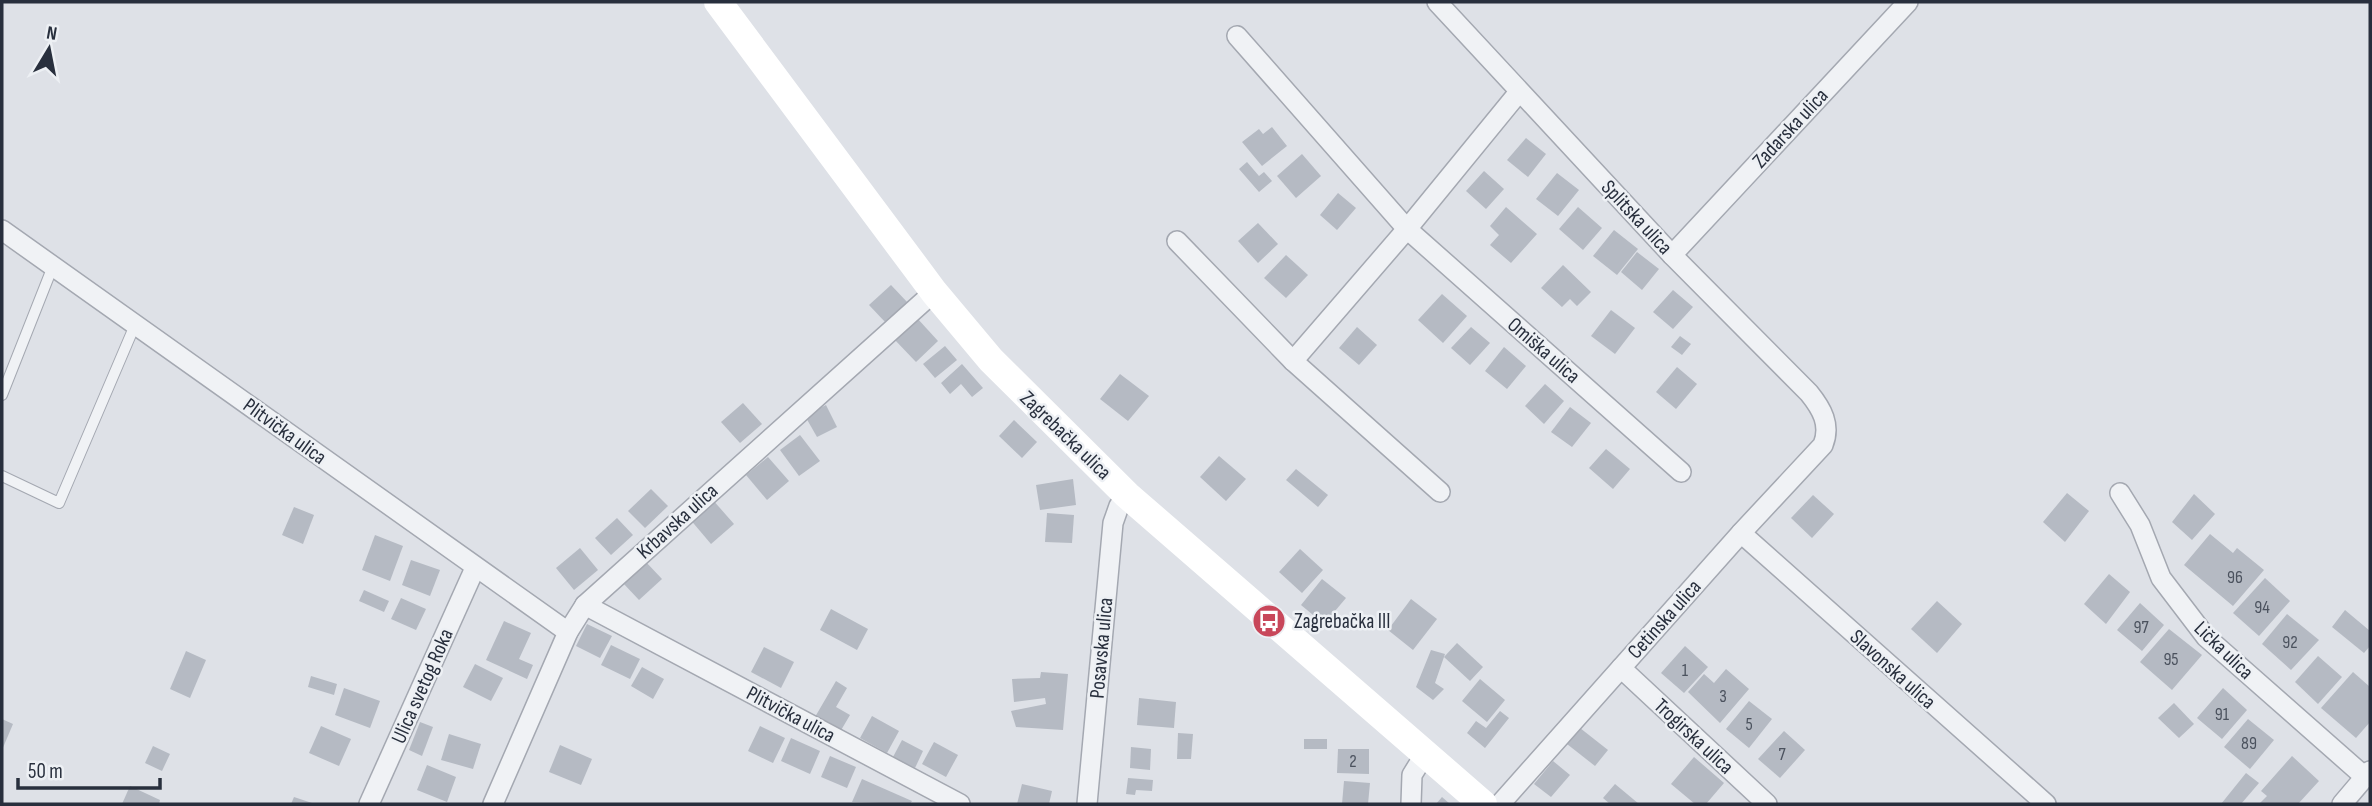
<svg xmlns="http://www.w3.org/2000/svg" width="2372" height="806" font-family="'Sofia Sans Condensed',sans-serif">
<rect width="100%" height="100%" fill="#dee1e7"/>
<g fill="#b5bac3">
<polygon points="1272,127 1287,146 1262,166 1242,142 1259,129 1263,134"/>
<polygon points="1526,138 1546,154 1528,177 1507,160"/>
<polygon points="1302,154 1321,176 1296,198 1277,176"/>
<polygon points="1247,162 1259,176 1264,172 1272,181 1259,192 1239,169"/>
<polygon points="1484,171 1504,189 1486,209 1466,191"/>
<polygon points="1557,173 1579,190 1558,216 1536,199"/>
<polygon points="1338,193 1356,208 1337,230 1320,215"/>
<polygon points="1506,207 1537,234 1511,263 1490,245 1499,235 1490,226"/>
<polygon points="1578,207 1602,228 1583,250 1559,229"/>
<polygon points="1258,223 1278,244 1258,263 1238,241"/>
<polygon points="1614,230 1638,249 1617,275 1593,256"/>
<polygon points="1637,252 1659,269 1642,290 1621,272"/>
<polygon points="1286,255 1308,275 1286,298 1264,278"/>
<polygon points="1563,265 1591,292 1577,306 1570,299 1562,307 1541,288"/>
<polygon points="891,285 908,303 886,323 869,305"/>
<polygon points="1673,290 1693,307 1673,329 1653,312"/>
<polygon points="1442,294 1467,316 1443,343 1418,320"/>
<polygon points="1611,310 1635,328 1615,354 1591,336"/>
<polygon points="917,318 938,341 916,362 894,339"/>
<polygon points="1357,327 1377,345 1359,365 1339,348"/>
<polygon points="1471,327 1490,343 1470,365 1451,348"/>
<polygon points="1680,336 1691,344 1682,355 1671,347"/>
<polygon points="945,346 957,360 935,378 923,364"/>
<polygon points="1504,347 1526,366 1507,389 1485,371"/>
<polygon points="962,364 983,388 972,397 961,384 950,394 941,383"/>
<polygon points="1677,367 1697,384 1676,409 1656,392"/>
<polygon points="1120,374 1149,396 1128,421 1100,399"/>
<polygon points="1545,384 1564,401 1544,424 1525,406"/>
<polygon points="743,403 762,424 740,443 721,422"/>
<polygon points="826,405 837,427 817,437 805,416"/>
<polygon points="1570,407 1591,423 1572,447 1551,432"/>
<polygon points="1014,420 1037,442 1022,458 999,436"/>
<polygon points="800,435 820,461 799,476 780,450"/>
<polygon points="1606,449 1630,469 1613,489 1589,468"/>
<polygon points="1219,456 1246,479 1226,501 1200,477"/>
<polygon points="768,457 789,481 767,500 746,475"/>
<polygon points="1296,469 1328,495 1318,507 1286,480"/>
<polygon points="1073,479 1076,505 1040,510 1036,485"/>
<polygon points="651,489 668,506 645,528 628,511"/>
<polygon points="2067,493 2089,511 2065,542 2043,522"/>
<polygon points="2194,494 2215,514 2192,540 2172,522"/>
<polygon points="1813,495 1834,514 1812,538 1791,518"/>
<polygon points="712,499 734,524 711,544 689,518"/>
<polygon points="294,507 314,515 303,544 282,535"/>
<polygon points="1047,513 1074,515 1072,543 1045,542"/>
<polygon points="617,518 633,535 611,555 595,538"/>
<polygon points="2210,534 2233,553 2237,548 2264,570 2233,606 2184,565"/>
<polygon points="375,535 403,546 390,581 362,570"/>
<polygon points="580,548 598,570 574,590 556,568"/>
<polygon points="1300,549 1323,570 1302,593 1279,572"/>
<polygon points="411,560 440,570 430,596 402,585"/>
<polygon points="645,561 662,579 639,600 623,583"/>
<polygon points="2109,574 2130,592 2106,624 2084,604"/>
<polygon points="2265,578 2290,601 2259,636 2233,613"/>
<polygon points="1322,579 1346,598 1324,624 1301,605"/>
<polygon points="364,590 389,601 384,612 359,601"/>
<polygon points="401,598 426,609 416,630 391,619"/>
<polygon points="1411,599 1437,619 1413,650 1388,630"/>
<polygon points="1937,601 1962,624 1937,653 1911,629"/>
<polygon points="2140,603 2164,625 2142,651 2117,630"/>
<polygon points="831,609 868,629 857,650 820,630"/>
<polygon points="2345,610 2370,631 2370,646 2364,653 2332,627"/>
<polygon points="2287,614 2319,640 2291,670 2262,644"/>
<polygon points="504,621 531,633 519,659 533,665 527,679 486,660"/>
<polygon points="587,624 612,636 600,658 576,646"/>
<polygon points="2169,629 2202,655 2172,690 2140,662"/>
<polygon points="1457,643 1483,667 1470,681 1444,657"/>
<polygon points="611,645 640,659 630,679 601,665"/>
<polygon points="1685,646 1708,667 1684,693 1661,673"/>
<polygon points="764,647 794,662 781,688 751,672"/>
<polygon points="1431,650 1445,654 1435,683 1444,689 1433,700 1416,687"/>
<polygon points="186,651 206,660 190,698 170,689"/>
<polygon points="2318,656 2342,677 2318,704 2295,682"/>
<polygon points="475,664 503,678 491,701 463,687"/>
<polygon points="642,667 664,679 653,699 631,686"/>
<polygon points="1726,669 1749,689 1720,723 1688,692 1704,674 1714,683"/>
<polygon points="1041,672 1068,674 1063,730 1016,727 1011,711 1046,704 1045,698 1014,702 1012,679 1040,678"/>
<polygon points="2353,672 2370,687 2370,722 2356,738 2321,708"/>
<polygon points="311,676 337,684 334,695 308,687"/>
<polygon points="1480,679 1505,700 1487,722 1462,701"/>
<polygon points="836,681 847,688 836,707 850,715 840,732 815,717"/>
<polygon points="344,688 380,701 370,728 335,715"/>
<polygon points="2223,688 2247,710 2222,739 2197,718"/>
<polygon points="1139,698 1176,702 1174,728 1137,725"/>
<polygon points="1749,701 1772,719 1749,748 1726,729"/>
<polygon points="2174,703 2194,724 2179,738 2158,718"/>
<polygon points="1500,711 1509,718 1485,748 1467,733 1476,721 1486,728"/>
<polygon points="872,716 899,731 887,753 860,738"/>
<polygon points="2,719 13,724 2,750"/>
<polygon points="2248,719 2274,740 2250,769 2224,747"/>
<polygon points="420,722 433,727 422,756 409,750"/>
<polygon points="321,726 351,739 339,766 309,753"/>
<polygon points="760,726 785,738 773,763 748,751"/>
<polygon points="1580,728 1608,750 1595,766 1567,744"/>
<polygon points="1784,731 1805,750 1780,778 1758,759"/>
<polygon points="1178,733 1193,734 1191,759 1177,759"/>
<polygon points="449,734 481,744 473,769 441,760"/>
<polygon points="791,738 820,751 810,774 781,761"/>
<rect x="1304" y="739" width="23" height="10"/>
<polygon points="902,740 923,751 915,768 893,757"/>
<polygon points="934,742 958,755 946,777 922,764"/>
<polygon points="560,745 592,759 581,785 549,772"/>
<polygon points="153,746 170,754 162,771 145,763"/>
<polygon points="1131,747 1151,749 1150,770 1130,768"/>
<polygon points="1338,749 1369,749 1369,774 1337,773"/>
<polygon points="830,756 856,767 847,788 821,777"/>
<polygon points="2292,756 2319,781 2298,804 2259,804 2267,796 2261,791"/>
<polygon points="1694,757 1724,783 1706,804 1695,804 1671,784"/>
<polygon points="1553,761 1570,775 1551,797 1534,784"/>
<polygon points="427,765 456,777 447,802 417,790"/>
<polygon points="2246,773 2259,783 2241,804 2221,804"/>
<polygon points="1128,778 1153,780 1152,791 1136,790 1135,795 1126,794"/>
<polygon points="862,779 912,801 910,804 852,802"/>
<polygon points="1344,781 1370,783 1368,804 1342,804"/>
<polygon points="1022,784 1052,791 1049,804 1017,804"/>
<polygon points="1615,784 1639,804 1610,804 1603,798"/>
<polygon points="130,786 160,800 159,804 122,804"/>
<polygon points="294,797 315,804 291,804"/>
<polygon points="1442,797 1450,804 1436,804"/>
</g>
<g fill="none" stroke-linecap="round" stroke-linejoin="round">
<defs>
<g id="service">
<polyline points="2,395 53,266"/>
<polyline points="2,476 59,503 135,325"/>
</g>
<g id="minor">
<path d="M 1437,2 L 1672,255 L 1809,393 C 1822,409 1831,425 1823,445 L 1741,533 L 1500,804"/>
<polyline points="1237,36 1407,229 1681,472"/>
<polyline points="2,230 568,632"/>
<polyline points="1177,241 1293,361 1440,492"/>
<polyline points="1672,255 1908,2"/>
<polyline points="1293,361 1407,229 1519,92"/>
<polyline points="2120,493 2140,525 2161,578 2206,637 2365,777"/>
<polyline points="1741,533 2046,804"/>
<polyline points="585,605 960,804"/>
<polyline points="1621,668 1767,804"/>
<polyline points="369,804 475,568"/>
<polyline points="493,804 568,632 585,605 934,292"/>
<polyline points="1087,804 1113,523 1119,506 1127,495"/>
<polyline points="1411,804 1412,775 1425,754"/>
<polyline points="2342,804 2370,771"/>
</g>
</defs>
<use href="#service" stroke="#a4a8b1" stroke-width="12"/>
<use href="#minor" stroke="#a4a8b1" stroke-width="22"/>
<use href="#service" stroke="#f0f2f5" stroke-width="10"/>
<use href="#minor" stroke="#f0f2f5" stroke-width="19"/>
<polyline stroke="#fff" stroke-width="28" points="718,2 934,292 991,360 1127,495 1483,804"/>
</g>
<defs>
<symbol id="bus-disc" viewBox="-11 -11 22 22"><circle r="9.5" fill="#c8475a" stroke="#edf0f4"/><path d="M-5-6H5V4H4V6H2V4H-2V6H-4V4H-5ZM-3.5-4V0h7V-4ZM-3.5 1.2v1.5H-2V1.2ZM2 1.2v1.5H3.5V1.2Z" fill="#fff"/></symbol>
</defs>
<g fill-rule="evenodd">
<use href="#bus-disc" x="1250" y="602" width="38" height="38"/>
</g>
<g text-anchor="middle" stroke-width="5" stroke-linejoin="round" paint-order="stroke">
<g font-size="18" fill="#4b525e">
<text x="2235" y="583">96</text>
<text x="2262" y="613">94</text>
<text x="2141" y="633">97</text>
<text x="2290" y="648">92</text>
<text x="2171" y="665">95</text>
<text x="1685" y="676">1</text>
<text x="1723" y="702">3</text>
<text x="2222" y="720">91</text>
<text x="1749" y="730">5</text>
<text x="2249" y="749">89</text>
<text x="1782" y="760">7</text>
<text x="1353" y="767">2</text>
</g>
<g font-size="21" fill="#282f3d" stroke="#edf0f4">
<text transform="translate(1790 128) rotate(-47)" y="7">Zadarska ulica</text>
<text transform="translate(1637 217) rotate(47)" y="7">Splitska ulica</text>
<text transform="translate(1544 350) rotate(41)" y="7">Omiška ulica</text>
<text transform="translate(285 431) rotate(36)" y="7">Plitvička ulica</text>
<text transform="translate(1066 435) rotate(44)" y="7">Zagrebačka ulica</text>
<text transform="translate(677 521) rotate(-42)" y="7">Krbavska ulica</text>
<text transform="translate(1664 619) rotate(-48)" y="7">Cetinska ulica</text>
<text transform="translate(1101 648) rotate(-85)" y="7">Posavska ulica</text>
<text transform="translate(2224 650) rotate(44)" y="7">Lička ulica</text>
<text transform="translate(1893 669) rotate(42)" y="7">Slavonska ulica</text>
<text transform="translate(422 686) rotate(-66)" y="7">Ulica svetog Roka</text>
<text transform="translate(791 714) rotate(28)" y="7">Plitvička ulica</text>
<text transform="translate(1694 736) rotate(43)" y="7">Trogirska ulica</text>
</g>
<g font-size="21" fill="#282f3d" stroke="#edf0f4" text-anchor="start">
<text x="1294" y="628">Zagrebačka III</text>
</g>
</g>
<rect width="2372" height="806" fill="none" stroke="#282f3d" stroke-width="7"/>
<g transform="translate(49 49) rotate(10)" stroke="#edf0f4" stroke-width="5" paint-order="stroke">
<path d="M0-5L12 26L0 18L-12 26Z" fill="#282f3d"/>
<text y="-10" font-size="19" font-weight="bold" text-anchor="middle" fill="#282f3d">N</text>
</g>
<path d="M18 778v10h142v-10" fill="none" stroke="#282f3d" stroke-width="3.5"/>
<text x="28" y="778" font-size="21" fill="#282f3d" stroke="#edf0f4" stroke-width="5" paint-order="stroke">50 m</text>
</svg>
